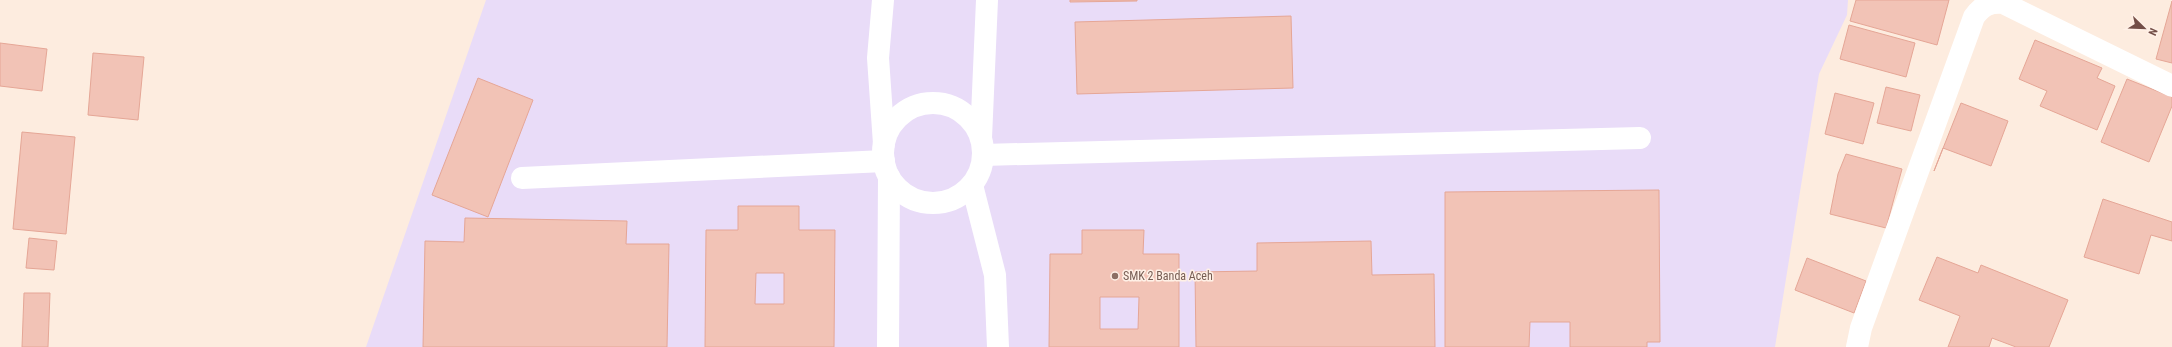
<svg xmlns="http://www.w3.org/2000/svg" width="2172" height="347" font-family="'Roboto Condensed',sans-serif">
<rect width="100%" height="100%" fill="#fdecdf"/>
<polygon fill="#e9dcf8" points="486,0 1848,0 1847,15 1819,74 1775,347 366,347"/>
<g fill="#f2c3b6" stroke="#e5a696" fill-rule="evenodd">
<polygon points="1070,0 1137,0 1137,1 1070,2"/>
<polygon points="1856,0 1949,0 1937,45 1850,21"/>
<polygon points="2172,1 2172,63 2156,59"/>
<polygon points="1291,16 1293,88 1077,94 1075,22"/>
<polygon points="1849,25 1915,43 1906,77 1840,59"/>
<polygon points="2035,40 2102,68 2097,78 2115,86 2097,130 2040,106 2047,91 2019,79"/>
<polygon points="0,43 47,49 42,91 0,86"/>
<polygon points="93,53 144,57 138,120 88,115"/>
<polygon points="478,78 533,100 488,217 432,195"/>
<polygon points="2127,79 2172,97 2172,106 2149,162 2101,142"/>
<polygon points="1886,87 1920,95 1911,131 1877,123"/>
<polygon points="1835,93 1874,103 1863,144 1825,134"/>
<polygon points="1961,103 2008,121 1991,166 1943,148 1934,171"/>
<polygon points="22,132 75,137 66,234 13,229"/>
<polygon points="1846,154 1902,169 1886,228 1830,214 1838,174"/>
<polygon points="1659,190 1660,342 1647,342 1647,347 1570,347 1570,322 1530,322 1529,347 1445,347 1445,192"/>
<polygon points="2103,199 2172,222 2172,241 2151,235 2139,274 2084,257"/>
<path d="M 738,206 L 799,206 L 799,230 L 835,230 L 834,347 L 705,347 L 706,230 L 738,230 ZM 756,273 L 784,273 L 784,304 L 755,304 Z"/>
<polygon points="465,218 627,221 626,244 669,244 667,347 423,347 425,241 464,242"/>
<path d="M 1082,230 L 1144,230 L 1143,254 L 1179,254 L 1179,347 L 1049,347 L 1050,254 L 1082,254 ZM 1100,297 L 1139,297 L 1138,329 L 1100,329 Z"/>
<polygon points="29,238 57,241 54,270 26,268"/>
<polygon points="1371,241 1372,275 1434,274 1435,347 1196,347 1195,272 1257,271 1257,243"/>
<polygon points="1937,257 1978,273 1981,265 2068,300 2049,347 2016,347 1992,338 1989,347 1948,347 1960,316 1919,300"/>
<polygon points="1807,258 1866,281 1854,313 1795,290"/>
<polygon points="24,293 50,293 48,347 22,347"/>
</g>
<g fill="none" stroke-linecap="round" stroke-linejoin="round">
<g stroke="#fff" stroke-width="22">
<polyline points="883,0 878,58 884,144"/>
<circle cx="933" cy="153" r="50"/>
<polyline points="981,138 987,0"/>
<polyline points="983,155 1640,138"/>
<polyline points="522,178 884,161"/>
<polyline points="972,185 995,275 998,347"/>
<polyline points="888,347 889,177"/>
<path d="M 1857,347 L 1861,328 L 1974,17 C 1982,6 1989,2 2003,3 L 2172,86"/>
</g>
</g>
<circle fill="#8d6e63" stroke="#fff0e6" stroke-width="1.5" cx="1115" cy="276" r="4"/>
<g text-anchor="middle" stroke-width="3" stroke-linejoin="round" paint-order="stroke">
<g font-size="12" fill="#785e54" stroke="#fff0e6" text-anchor="start">
<text x="1123" y="280">SMK 2 Banda Aceh</text>
</g>
</g>
<g transform="translate(2144 28) rotate(113)" stroke="#fff0e6" stroke-width="3" paint-order="stroke">
<path d="M0-3L7 15L0 10L-7 15Z" fill="#734e47"/>
<text y="-6" font-size="11" font-weight="bold" text-anchor="middle" fill="#734e47">N</text>
</g>
</svg>
